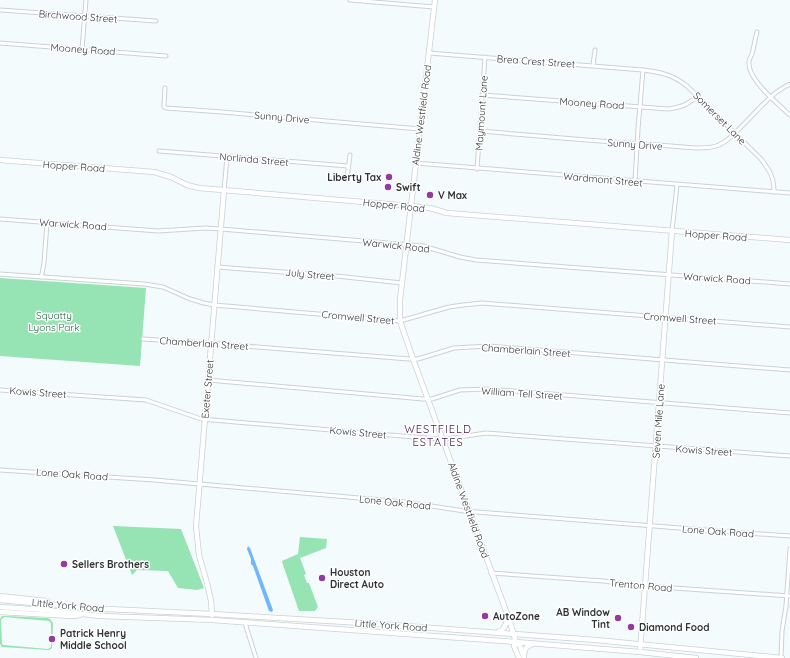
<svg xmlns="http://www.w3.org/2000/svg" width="790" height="658" font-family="Quicksand,sans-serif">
<rect width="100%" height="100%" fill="#f3fbfc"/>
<g fill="#96e3b3" fill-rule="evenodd">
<polygon points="0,278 146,288 140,366 0,356"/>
<polygon points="113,526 181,529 204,588 197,590 178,588 168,571 137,570 132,575"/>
<polygon points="300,537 327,539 326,548 300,558 306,574 304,575 307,583 309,583 318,607 315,611 299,611 282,562 282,561 298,554"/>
<path d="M 2,616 L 5,616 L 47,618 L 50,619 L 53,623 L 52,648 L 49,650 L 2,647 L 0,644 L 0,619 ZM 4,617 L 49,621 L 51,623 L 51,647 L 48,649 L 3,645 L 2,644 L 1,620 Z"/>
</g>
<polygon fill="#71b5fc" points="248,546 250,548 273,610 272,612 269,611 253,566 251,564 251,559 247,549"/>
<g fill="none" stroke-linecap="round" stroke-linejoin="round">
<defs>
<g id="street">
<polyline points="350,0 434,7"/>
<polyline points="0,10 156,21"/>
<path d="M 757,32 C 755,39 754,47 752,54 C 751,56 749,59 749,62 C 747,79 778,104 790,115"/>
<polyline points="0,43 166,56"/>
<polyline points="82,49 86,0"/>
<path d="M 429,53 L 643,70 C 661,72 673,75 687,86 L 761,159 C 770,171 774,177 774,192"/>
<polyline points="593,65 595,50"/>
<polyline points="165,88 164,105 164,107 166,108 222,112 420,129"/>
<path d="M 482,95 L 668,109 C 683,107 686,105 698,96"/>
<path d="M 480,131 C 540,136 599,142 659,145 C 675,146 705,151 719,145 C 728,141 734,134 740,128 C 756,113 770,93 790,84"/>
<polyline points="159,151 348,166"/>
<polyline points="415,163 790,193"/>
<polyline points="477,169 485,57"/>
<polyline points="347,178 350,155"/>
<polyline points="635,181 638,129 643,70"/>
<polyline points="224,190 227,157"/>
<polyline points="0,219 158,231 206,228 221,229 423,246 460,257 476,260 790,284"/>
<polyline points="672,231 677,185"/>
<polyline points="217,267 336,276 402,283"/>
<polyline points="0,274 144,284 163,287 190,299 204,303 214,305 400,321 449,307 463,305 482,303 790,327"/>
<polyline points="41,277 42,274 44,263 47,223"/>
<polyline points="143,339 207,343 409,359 418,359 454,348 489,346 790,370"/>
<polyline points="208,380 423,399 432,399 460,390 488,389 790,413"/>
<polyline points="0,390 146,400 201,419 438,439 447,439 486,433 790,456"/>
<polyline points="0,470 154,480 405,502 464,511 705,530 790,536"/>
<polyline points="491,573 603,581 645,586 790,596"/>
<polyline points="245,623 256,658"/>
<polyline points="781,658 782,631 786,606 790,549"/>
</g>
<g id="secondary">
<polyline points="435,0 400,300 400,321 413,359 509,619 516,642 520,646 524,658"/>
<polyline points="0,160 154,172 171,177 187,185 199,188 411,206 430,208 447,213 790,240"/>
<polyline points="0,596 47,601"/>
<polyline points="0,600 86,608 212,614 379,624 596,640 782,658"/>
<polyline points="0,607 45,610 101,616 213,620 516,642 640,652 696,658"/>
<polyline points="0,612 53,615 74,616 80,615"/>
<polyline points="212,615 211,601 207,583 199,555 196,526 224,190"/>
<path d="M 498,632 C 505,630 506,624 507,618"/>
<polyline points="516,642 514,646 519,658"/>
<polyline points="640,652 672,231"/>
<path d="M 524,656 C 524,649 526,646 533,644"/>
</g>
</defs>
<use href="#street" stroke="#cad2d3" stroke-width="5"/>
<use href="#secondary" stroke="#cad2d3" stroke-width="6"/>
<use href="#street" stroke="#fff" stroke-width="3"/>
<use href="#secondary" stroke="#fff" stroke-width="4.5"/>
</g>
<g fill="#943aa5" stroke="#fff" stroke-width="1.5">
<circle cx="389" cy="177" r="4"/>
<circle cx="388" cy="187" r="4"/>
<circle cx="430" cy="195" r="4"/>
<circle cx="64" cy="564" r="4"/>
<circle cx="322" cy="578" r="4"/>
<circle cx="485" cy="616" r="4"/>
<circle cx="618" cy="618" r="4"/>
<circle cx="631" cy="627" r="4"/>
<circle cx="52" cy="639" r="4"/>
</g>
<g text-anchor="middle" stroke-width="3" stroke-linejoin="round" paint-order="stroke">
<g font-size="10" fill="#2e3232" stroke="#fff">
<text transform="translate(78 16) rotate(4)" y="4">Birchwood Street</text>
<text transform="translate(83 49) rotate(4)" y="4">Mooney Road</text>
<text transform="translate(536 61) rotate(4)" y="4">Brea Crest Street</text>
<text transform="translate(592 103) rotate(4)" y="4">Mooney Road</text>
<text transform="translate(481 113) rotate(-86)" y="4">Maymount Lane</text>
<text transform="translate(421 115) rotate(-83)" y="4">Aldine Westfield Road</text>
<text transform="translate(282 117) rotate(5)" y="4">Sunny Drive</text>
<text transform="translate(720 118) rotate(45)" y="4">Somerset Lane</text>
<text transform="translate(635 144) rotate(4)" y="4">Sunny Drive</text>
<text transform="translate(254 159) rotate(5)" y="4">Norlinda Street</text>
<text transform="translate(74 166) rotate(4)" y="4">Hopper Road</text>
<text transform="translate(603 179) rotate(5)" y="4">Wardmont Street</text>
<text transform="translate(394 205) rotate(6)" y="4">Hopper Road</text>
<text transform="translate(73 224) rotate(4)" y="4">Warwick Road</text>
<text transform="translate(716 235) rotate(4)" y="4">Hopper Road</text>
<text transform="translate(396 245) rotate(6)" y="4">Warwick Road</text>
<text transform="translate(310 274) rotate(5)" y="4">July Street</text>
<text transform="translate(717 278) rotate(4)" y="4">Warwick Road</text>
<text transform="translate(358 317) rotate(5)" y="4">Cromwell Street</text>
<text transform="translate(680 318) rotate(4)" y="4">Cromwell Street</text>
<text transform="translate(204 343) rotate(4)" y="4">Chamberlain Street</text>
<text transform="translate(526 350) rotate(4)" y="4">Chamberlain Street</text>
<text transform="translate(207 389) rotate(-85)" y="4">Exeter Street</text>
<text transform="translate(38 392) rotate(4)" y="4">Kowis Street</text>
<text transform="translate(522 393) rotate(4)" y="4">William Tell Street</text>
<text transform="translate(658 421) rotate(-86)" y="4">Seven Mile Lane</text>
<text transform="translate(358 432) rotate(5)" y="4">Kowis Street</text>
<text transform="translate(704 450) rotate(4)" y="4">Kowis Street</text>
<text transform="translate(72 474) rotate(4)" y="4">Lone Oak Road</text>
<text transform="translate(395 502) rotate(6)" y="4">Lone Oak Road</text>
<text transform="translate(469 510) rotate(70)" y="4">Aldine Westfield Road</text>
<text transform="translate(718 531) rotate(4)" y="4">Lone Oak Road</text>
<text transform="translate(641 585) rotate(5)" y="4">Trenton Road</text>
<text transform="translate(68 605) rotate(5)" y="4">Little York Road</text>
<text transform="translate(391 625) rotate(4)" y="4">Little York Road</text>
</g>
<g font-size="10" font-weight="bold" fill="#2e3232" stroke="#fff" text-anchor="start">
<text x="381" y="181" text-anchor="end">Liberty Tax</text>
<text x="396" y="191">Swift</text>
<text x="438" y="199">V Max</text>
<text x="72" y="568">Sellers Brothers</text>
<text x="330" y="576">Houston<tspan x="330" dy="12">Direct Auto</tspan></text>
<text x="610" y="616" text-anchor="end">AB Window<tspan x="610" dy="12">Tint</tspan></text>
<text x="493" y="620">AutoZone</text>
<text x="639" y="631">Diamond Food</text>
<text x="60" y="637">Patrick Henry<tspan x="60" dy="12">Middle School</tspan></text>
</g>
<g font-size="10" fill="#216641" stroke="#fff">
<text x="54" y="319">Squatty<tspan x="54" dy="12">Lyons Park</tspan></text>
</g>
<g font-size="11" letter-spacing="1" fill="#44184c" stroke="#fff">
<text x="438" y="433">WESTFIELD<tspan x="438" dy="13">ESTATES</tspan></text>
</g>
</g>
</svg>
